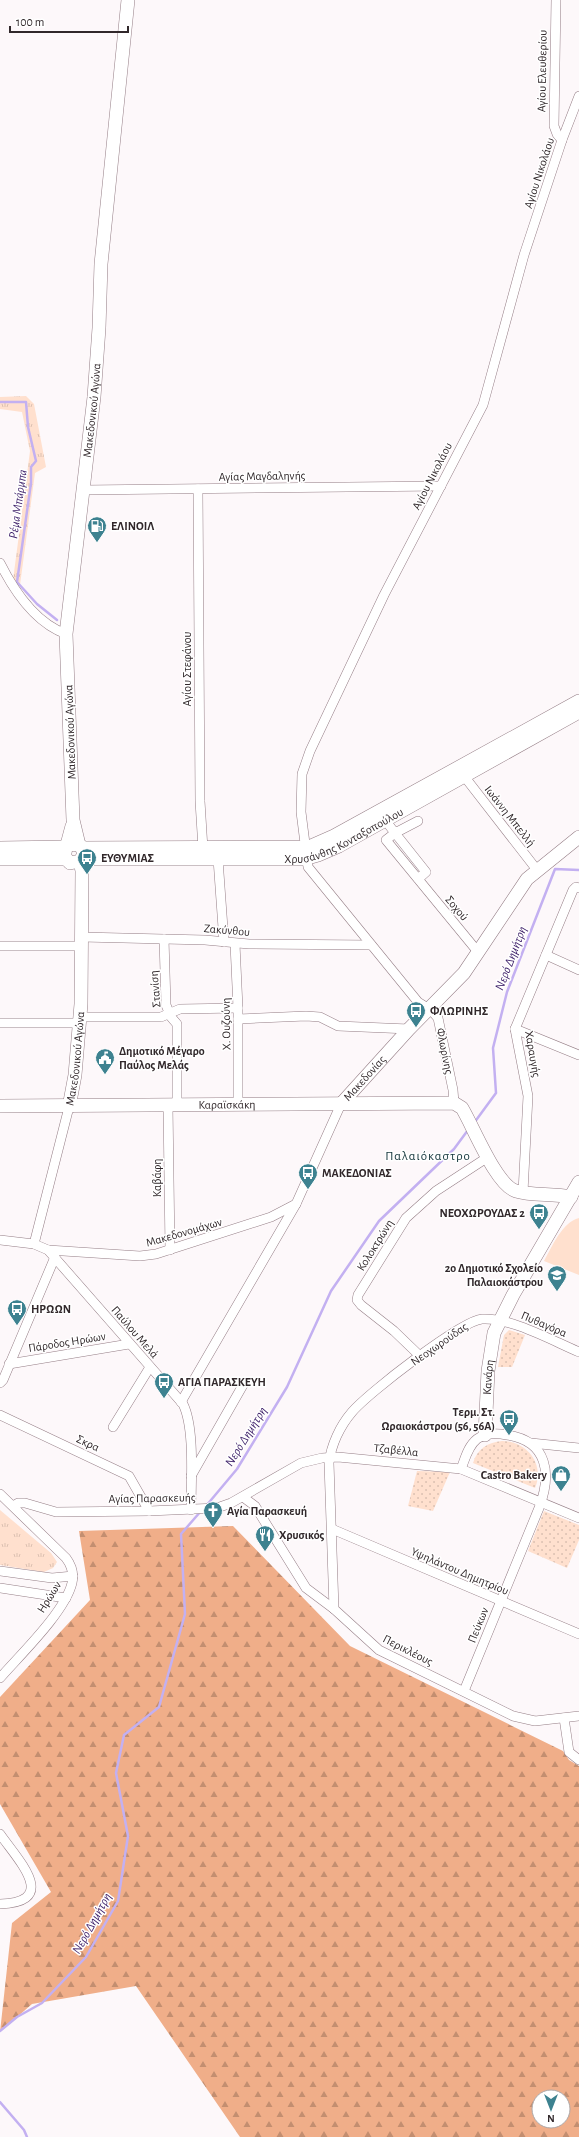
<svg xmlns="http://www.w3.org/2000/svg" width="579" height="2137" font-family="'Alegreya Sans',sans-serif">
<defs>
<pattern id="grass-tufts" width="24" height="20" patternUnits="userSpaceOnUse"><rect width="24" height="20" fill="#ffe0ce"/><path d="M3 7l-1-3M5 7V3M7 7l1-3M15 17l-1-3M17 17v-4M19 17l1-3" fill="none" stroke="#dbc0b1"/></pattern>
<pattern id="forest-firs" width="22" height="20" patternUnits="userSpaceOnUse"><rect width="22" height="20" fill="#f0ae89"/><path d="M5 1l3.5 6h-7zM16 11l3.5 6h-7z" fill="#c38e70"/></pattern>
<pattern id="park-dots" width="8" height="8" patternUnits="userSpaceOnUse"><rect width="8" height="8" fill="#ffe0ce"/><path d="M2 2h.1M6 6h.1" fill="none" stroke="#dbc0b1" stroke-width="1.8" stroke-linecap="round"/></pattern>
</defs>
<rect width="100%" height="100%" fill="#fdf8fa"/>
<g fill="url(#grass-tufts)">
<polygon points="26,396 34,404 46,467 35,473 20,585 13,580 30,451 22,412 0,409 0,397"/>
<polygon points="0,1510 51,1553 57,1562 53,1568 44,1572 0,1565"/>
</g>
<path fill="url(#forest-firs)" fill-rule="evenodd" d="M 233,1526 L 350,1646 L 563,1751 L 569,1760 L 579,1766 L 579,2137 L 240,2137 L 136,1986 L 32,2004 L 0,2032 L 12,1923 L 51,1892 L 0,1804 L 0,1697 L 90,1600 L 79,1531 ZM 539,2097 L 563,2097 L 563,2121 L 539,2121 Z"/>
<g fill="url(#park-dots)">
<polygon points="509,1330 525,1335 512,1367 498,1367 504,1335"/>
<path d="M 502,1441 C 527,1441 545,1464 535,1488 L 473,1463 C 477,1449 488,1442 502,1441 Z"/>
<polygon points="417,1471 450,1472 433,1511 408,1506"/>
<polygon points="544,1511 579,1525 579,1540 567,1568 528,1551"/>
</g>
<path fill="#ffe0ce" d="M 579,1218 L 579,1275 L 544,1261 C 552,1247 562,1222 579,1218 Z"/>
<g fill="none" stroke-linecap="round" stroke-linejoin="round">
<g stroke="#c3b0f1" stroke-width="2.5">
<polyline points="0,402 26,402 28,427 36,461 31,467 31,483 17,582 37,604 57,620"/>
<polyline points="474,1123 496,1093 493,1048 507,992 555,869 579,870"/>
<polyline points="206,1506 237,1469 287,1387 331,1291 379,1221 454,1149 468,1130"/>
<polyline points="0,2031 17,2017 42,2003 86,1957 118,1901 128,1836 116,1773 124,1735 159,1707 185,1614 181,1534 201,1511"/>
<polyline points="0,2102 24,2130 27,2137"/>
</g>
<defs>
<g id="street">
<polyline points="556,0 554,126 557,134 562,140"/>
<polyline points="198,489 200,801 203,849"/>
<polyline points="84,490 441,486"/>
<path d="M 0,563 C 14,591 36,623 66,634"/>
<polyline points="464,776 537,870"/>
<polyline points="385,820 395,833 418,821"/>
<polyline points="218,859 224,942"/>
<polyline points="418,879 426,872 395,833 386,840 478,952"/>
<polyline points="82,937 205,940 249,944 371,945"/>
<polyline points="164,939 166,1005 171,1017 177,1024 177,1106"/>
<polyline points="235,944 238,1008 238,1105"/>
<polyline points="0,946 82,946"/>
<polyline points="546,955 579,970"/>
<polyline points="80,1017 161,1017 180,1009 238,1008"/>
<polyline points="238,1019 306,1016 320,1017 338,1026 409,1029"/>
<polyline points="0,1023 80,1023"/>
<polyline points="515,1029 579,1055"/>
<polyline points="454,1103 453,1090 438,1018 431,1010 418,1002 308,867 301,812 302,774 310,751 384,595 483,405 524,255 562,140 579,96"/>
<polyline points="168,1106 170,1250"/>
<polyline points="523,1192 528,1096 515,1029 573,890 576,887 579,888"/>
<path d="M 0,1240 L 34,1244 L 48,1250 L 183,1404 C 195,1428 191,1481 191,1510"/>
<polyline points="34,1244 69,1107"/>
<polyline points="48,1250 140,1256 156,1254 271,1217 296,1204"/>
<path d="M 579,1352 C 553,1341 510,1317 482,1319 C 461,1321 368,1393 352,1412 C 340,1426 331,1445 329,1463 L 334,1609 L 379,1650 L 513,1716 L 535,1721 L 579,1716"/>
<polyline points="420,1356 394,1331 361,1305 357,1300 358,1295 406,1218 436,1191 488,1157"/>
<polyline points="9,1364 129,1344"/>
<polyline points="0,1383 3,1380 55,1257"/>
<polyline points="181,1402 296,1204 341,1104"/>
<polyline points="0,1415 129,1476 149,1511"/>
<polyline points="113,1427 150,1367"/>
<polyline points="531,1443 579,1448"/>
<path d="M 461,1469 C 465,1459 468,1446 477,1439 C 485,1433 497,1433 507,1435 C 548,1441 552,1474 539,1508 L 464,1691"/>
<polyline points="191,1476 243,1385"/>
<path d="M 0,1494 L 66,1558 C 72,1566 74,1574 72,1583 C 65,1612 20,1655 0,1678"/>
<polyline points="243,1497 255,1506 306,1588 334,1609"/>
<polyline points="13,1506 18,1503 25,1503 56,1512 149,1511 217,1508 231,1503 301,1463 322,1458 338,1457 461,1469 579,1518"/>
<polyline points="332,1529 579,1634"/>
<polyline points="0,1571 52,1578 73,1576"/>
<polyline points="0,1588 66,1598"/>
<polyline points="564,1718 569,1752 579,1760"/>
<path d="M 0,1834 C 18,1860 60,1902 0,1904"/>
</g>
<g id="secondary">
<path id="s1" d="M 79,845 L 73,820 L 66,634 L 94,397 L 99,328 L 101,264 L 128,0"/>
<polyline points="67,846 73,844 81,846 84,854 80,861 70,863 64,856 72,826"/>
<polyline points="0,848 66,847"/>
<polyline points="82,848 309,847 334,836 579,701"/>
<polyline points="0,859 65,859"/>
<path id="s2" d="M 82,859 L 304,859 L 318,855 L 339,846 L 579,712"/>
<path id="s3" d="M 341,1104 L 409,1029 L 464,973 L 527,879 L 579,837"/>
<path id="s4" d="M 0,1106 L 454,1103 L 462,1108 C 474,1128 496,1185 516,1191 C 532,1196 553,1193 571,1197"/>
<path id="s5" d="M 69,1107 L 75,1075 L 81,1004 L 82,871 L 80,861"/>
<path id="s6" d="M 485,1435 L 488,1371 L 494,1333 L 513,1295 L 579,1182"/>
</g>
</defs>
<use href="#street" stroke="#957e86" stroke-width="10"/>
<use href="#secondary" stroke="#957e86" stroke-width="14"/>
<use href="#street" stroke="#fff" stroke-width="9"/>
<use href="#secondary" stroke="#fff" stroke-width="13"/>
</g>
<defs>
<symbol id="fuel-pin" viewBox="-11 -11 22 30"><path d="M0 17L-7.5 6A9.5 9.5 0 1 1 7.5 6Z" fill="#3d8290" stroke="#fff"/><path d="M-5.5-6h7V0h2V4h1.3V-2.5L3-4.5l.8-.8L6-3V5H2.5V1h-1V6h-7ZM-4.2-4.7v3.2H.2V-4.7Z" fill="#fff"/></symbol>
<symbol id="bus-pin" viewBox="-11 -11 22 30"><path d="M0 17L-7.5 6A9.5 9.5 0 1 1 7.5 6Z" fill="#3d8290" stroke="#fff"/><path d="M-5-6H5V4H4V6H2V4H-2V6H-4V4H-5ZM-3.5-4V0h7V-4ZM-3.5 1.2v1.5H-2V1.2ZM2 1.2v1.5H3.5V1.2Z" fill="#fff"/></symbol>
<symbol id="civic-pin" viewBox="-11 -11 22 30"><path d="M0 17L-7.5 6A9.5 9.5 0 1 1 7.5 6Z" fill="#3d8290" stroke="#fff"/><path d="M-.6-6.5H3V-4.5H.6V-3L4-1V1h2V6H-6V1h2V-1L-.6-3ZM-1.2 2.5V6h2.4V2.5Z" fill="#fff"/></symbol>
<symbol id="school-pin" viewBox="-11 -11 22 30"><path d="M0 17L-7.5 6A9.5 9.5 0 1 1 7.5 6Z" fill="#3d8290" stroke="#fff"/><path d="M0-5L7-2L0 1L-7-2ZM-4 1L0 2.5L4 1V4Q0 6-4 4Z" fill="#fff"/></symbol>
<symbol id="shop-pin" viewBox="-11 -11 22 30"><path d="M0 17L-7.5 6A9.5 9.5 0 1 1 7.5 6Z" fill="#3d8290" stroke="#fff"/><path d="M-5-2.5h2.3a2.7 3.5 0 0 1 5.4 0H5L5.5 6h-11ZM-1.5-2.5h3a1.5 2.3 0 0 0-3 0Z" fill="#fff"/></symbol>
<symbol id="church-pin" viewBox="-11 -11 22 30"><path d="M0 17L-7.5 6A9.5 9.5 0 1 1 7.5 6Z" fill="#3d8290" stroke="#fff"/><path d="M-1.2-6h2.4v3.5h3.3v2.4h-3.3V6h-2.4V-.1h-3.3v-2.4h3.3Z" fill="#fff"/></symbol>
<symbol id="restaurant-pin" viewBox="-11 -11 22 30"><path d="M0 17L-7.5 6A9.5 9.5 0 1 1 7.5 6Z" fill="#3d8290" stroke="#fff"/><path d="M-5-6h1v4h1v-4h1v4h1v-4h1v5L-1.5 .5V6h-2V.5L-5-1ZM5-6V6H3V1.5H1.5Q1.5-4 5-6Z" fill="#fff"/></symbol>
</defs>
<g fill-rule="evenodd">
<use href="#fuel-pin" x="86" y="515" width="22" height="30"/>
<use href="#bus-pin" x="76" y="847" width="22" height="30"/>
<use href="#bus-pin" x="405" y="1000" width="22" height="30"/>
<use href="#civic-pin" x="94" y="1047" width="22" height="30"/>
<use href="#bus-pin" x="297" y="1162" width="22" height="30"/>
<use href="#bus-pin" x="528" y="1202" width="22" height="30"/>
<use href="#school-pin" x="546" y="1264" width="22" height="30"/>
<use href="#bus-pin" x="6" y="1298" width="22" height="30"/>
<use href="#bus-pin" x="153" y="1371" width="22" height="30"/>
<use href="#bus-pin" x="498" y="1408" width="22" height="30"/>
<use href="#shop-pin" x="550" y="1464" width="22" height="30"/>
<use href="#church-pin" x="202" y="1500" width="22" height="30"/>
<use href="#restaurant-pin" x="254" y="1524" width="22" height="30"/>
</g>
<g text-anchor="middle" stroke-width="3" stroke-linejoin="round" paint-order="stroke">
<g font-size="12" fill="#31282b" stroke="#fff">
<text transform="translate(542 71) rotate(-89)" y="4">Αγίου Ελευθερίου</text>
<text transform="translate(539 173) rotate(-72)" y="4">Αγίου Νικολάου</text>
<text dy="4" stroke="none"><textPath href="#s1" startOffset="437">Μακεδονικού Αγώνα</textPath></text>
<text transform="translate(262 476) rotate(-1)" y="4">Αγίας Μαγδαληνής</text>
<text transform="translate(432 476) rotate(-63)" y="4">Αγίου Νικολάου</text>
<text transform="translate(187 669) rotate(-90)" y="4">Αγίου Στεφάνου</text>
<text transform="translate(70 732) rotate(-92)" y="4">Μακεδονικού Αγώνα</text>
<text transform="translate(510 816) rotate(52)" y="4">Ιωάννη Μπελλή</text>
<text dy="4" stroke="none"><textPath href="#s2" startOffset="267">Χρυσάνθης Κονταξοπούλου</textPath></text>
<text transform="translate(457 908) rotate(50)" y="4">Σοχού</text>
<text transform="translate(227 930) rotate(5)" y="4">Ζακύνθου</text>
<text transform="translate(155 989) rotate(-95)" y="4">Στανίση</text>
<text transform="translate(226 1024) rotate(-91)" y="4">Χ. Ουζούνη</text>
<text transform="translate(445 1051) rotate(79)" y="4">Φλωρίνης</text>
<text transform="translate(533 1054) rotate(80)" y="4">Χαραυγής</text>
<text dy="4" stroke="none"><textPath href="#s5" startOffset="49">Μακεδονικού Αγώνα</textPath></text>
<text dy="4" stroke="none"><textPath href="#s3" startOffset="35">Μακεδονίας</textPath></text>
<text dy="4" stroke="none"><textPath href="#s4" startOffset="227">Καραϊσκάκη</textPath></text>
<text transform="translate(157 1178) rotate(-90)" y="4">Καβάφη</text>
<text transform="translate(184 1232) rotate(-16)" y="4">Μακεδονομάχων</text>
<text transform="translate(375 1245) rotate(-58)" y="4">Κολοκτρώνη</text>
<text transform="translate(544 1324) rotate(23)" y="4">Πυθαγόρα</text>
<text transform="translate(135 1332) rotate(49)" y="4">Παύλου Μελά</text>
<text transform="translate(67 1342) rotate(-9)" y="4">Πάροδος Ηρώων</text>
<text transform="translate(439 1344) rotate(-35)" y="4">Νεοχωρούδας</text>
<text dy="4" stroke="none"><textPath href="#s6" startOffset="58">Κανάρη</textPath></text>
<text transform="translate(88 1443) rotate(25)" y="4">Σκρα</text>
<text transform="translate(396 1450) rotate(6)" y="4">Τζαβέλλα</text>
<text transform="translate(152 1498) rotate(-1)" y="4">Αγίας Παρασκευής</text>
<text transform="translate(460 1571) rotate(23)" y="4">Υψηλάντου Δημητρίου</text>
<text transform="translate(49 1597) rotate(-58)" y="4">Ηρώων</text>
<text transform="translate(478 1625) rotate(-68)" y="4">Πεύκων</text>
<text transform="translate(408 1650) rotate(27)" y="4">Περικλέους</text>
</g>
<g font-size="12" font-weight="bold" fill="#31282b" stroke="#fff" text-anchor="start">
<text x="111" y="530">ΕΛΙΝΟΙΛ</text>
<text x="101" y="862">ΕΥΘΥΜΙΑΣ</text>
<text x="430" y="1015">ΦΛΩΡΙΝΗΣ</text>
<text x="119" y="1055">Δημοτικό Μέγαρο<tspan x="119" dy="14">Παύλος Μελάς</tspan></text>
<text x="322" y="1177">ΜΑΚΕΔΟΝΙΑΣ</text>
<text x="525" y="1217" text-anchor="end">ΝΕΟΧΩΡΟΥΔΑΣ 2</text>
<text x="543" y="1272" text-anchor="end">2ο Δημοτικό Σχολείο<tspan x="543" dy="14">Παλαιοκάστρου</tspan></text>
<text x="31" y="1313">ΗΡΩΩΝ</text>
<text x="178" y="1386">ΑΓΙΑ ΠΑΡΑΣΚΕΥΗ</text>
<text x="495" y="1416" text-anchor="end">Τερμ. Στ.<tspan x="495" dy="14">Ωραιοκάστρου (56, 56Α)</tspan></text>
<text x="547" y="1479" text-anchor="end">Castro Bakery</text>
<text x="227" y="1515">Αγία Παρασκευή</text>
<text x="279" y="1539">Χρυσικός</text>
</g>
<g font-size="13" font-style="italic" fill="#3c1e68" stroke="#fff">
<text transform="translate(17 504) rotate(-82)" y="5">Ρέμα Μπάρμπα</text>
<text transform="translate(510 958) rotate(-69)" y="5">Νερό Δημήτρη</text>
<text transform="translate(245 1436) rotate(-58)" y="5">Νερό Δημήτρη</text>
<text transform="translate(91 1923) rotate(-61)" y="5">Νερό Δημήτρη</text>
</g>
<g font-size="13" letter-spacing="1" fill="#13343a" stroke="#fff">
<text x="428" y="1160">Παλαιόκαστρο</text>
</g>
</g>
<g transform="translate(551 2109) rotate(180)"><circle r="19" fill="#ffffff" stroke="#ada9aa"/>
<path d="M0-3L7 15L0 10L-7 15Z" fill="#3d8290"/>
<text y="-6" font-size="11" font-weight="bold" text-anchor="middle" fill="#31282b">N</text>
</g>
<path d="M10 26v6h118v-6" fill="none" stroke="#31282b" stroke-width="2"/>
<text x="16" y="26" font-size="12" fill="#31282b" stroke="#ffffff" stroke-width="3" paint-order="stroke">100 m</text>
</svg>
